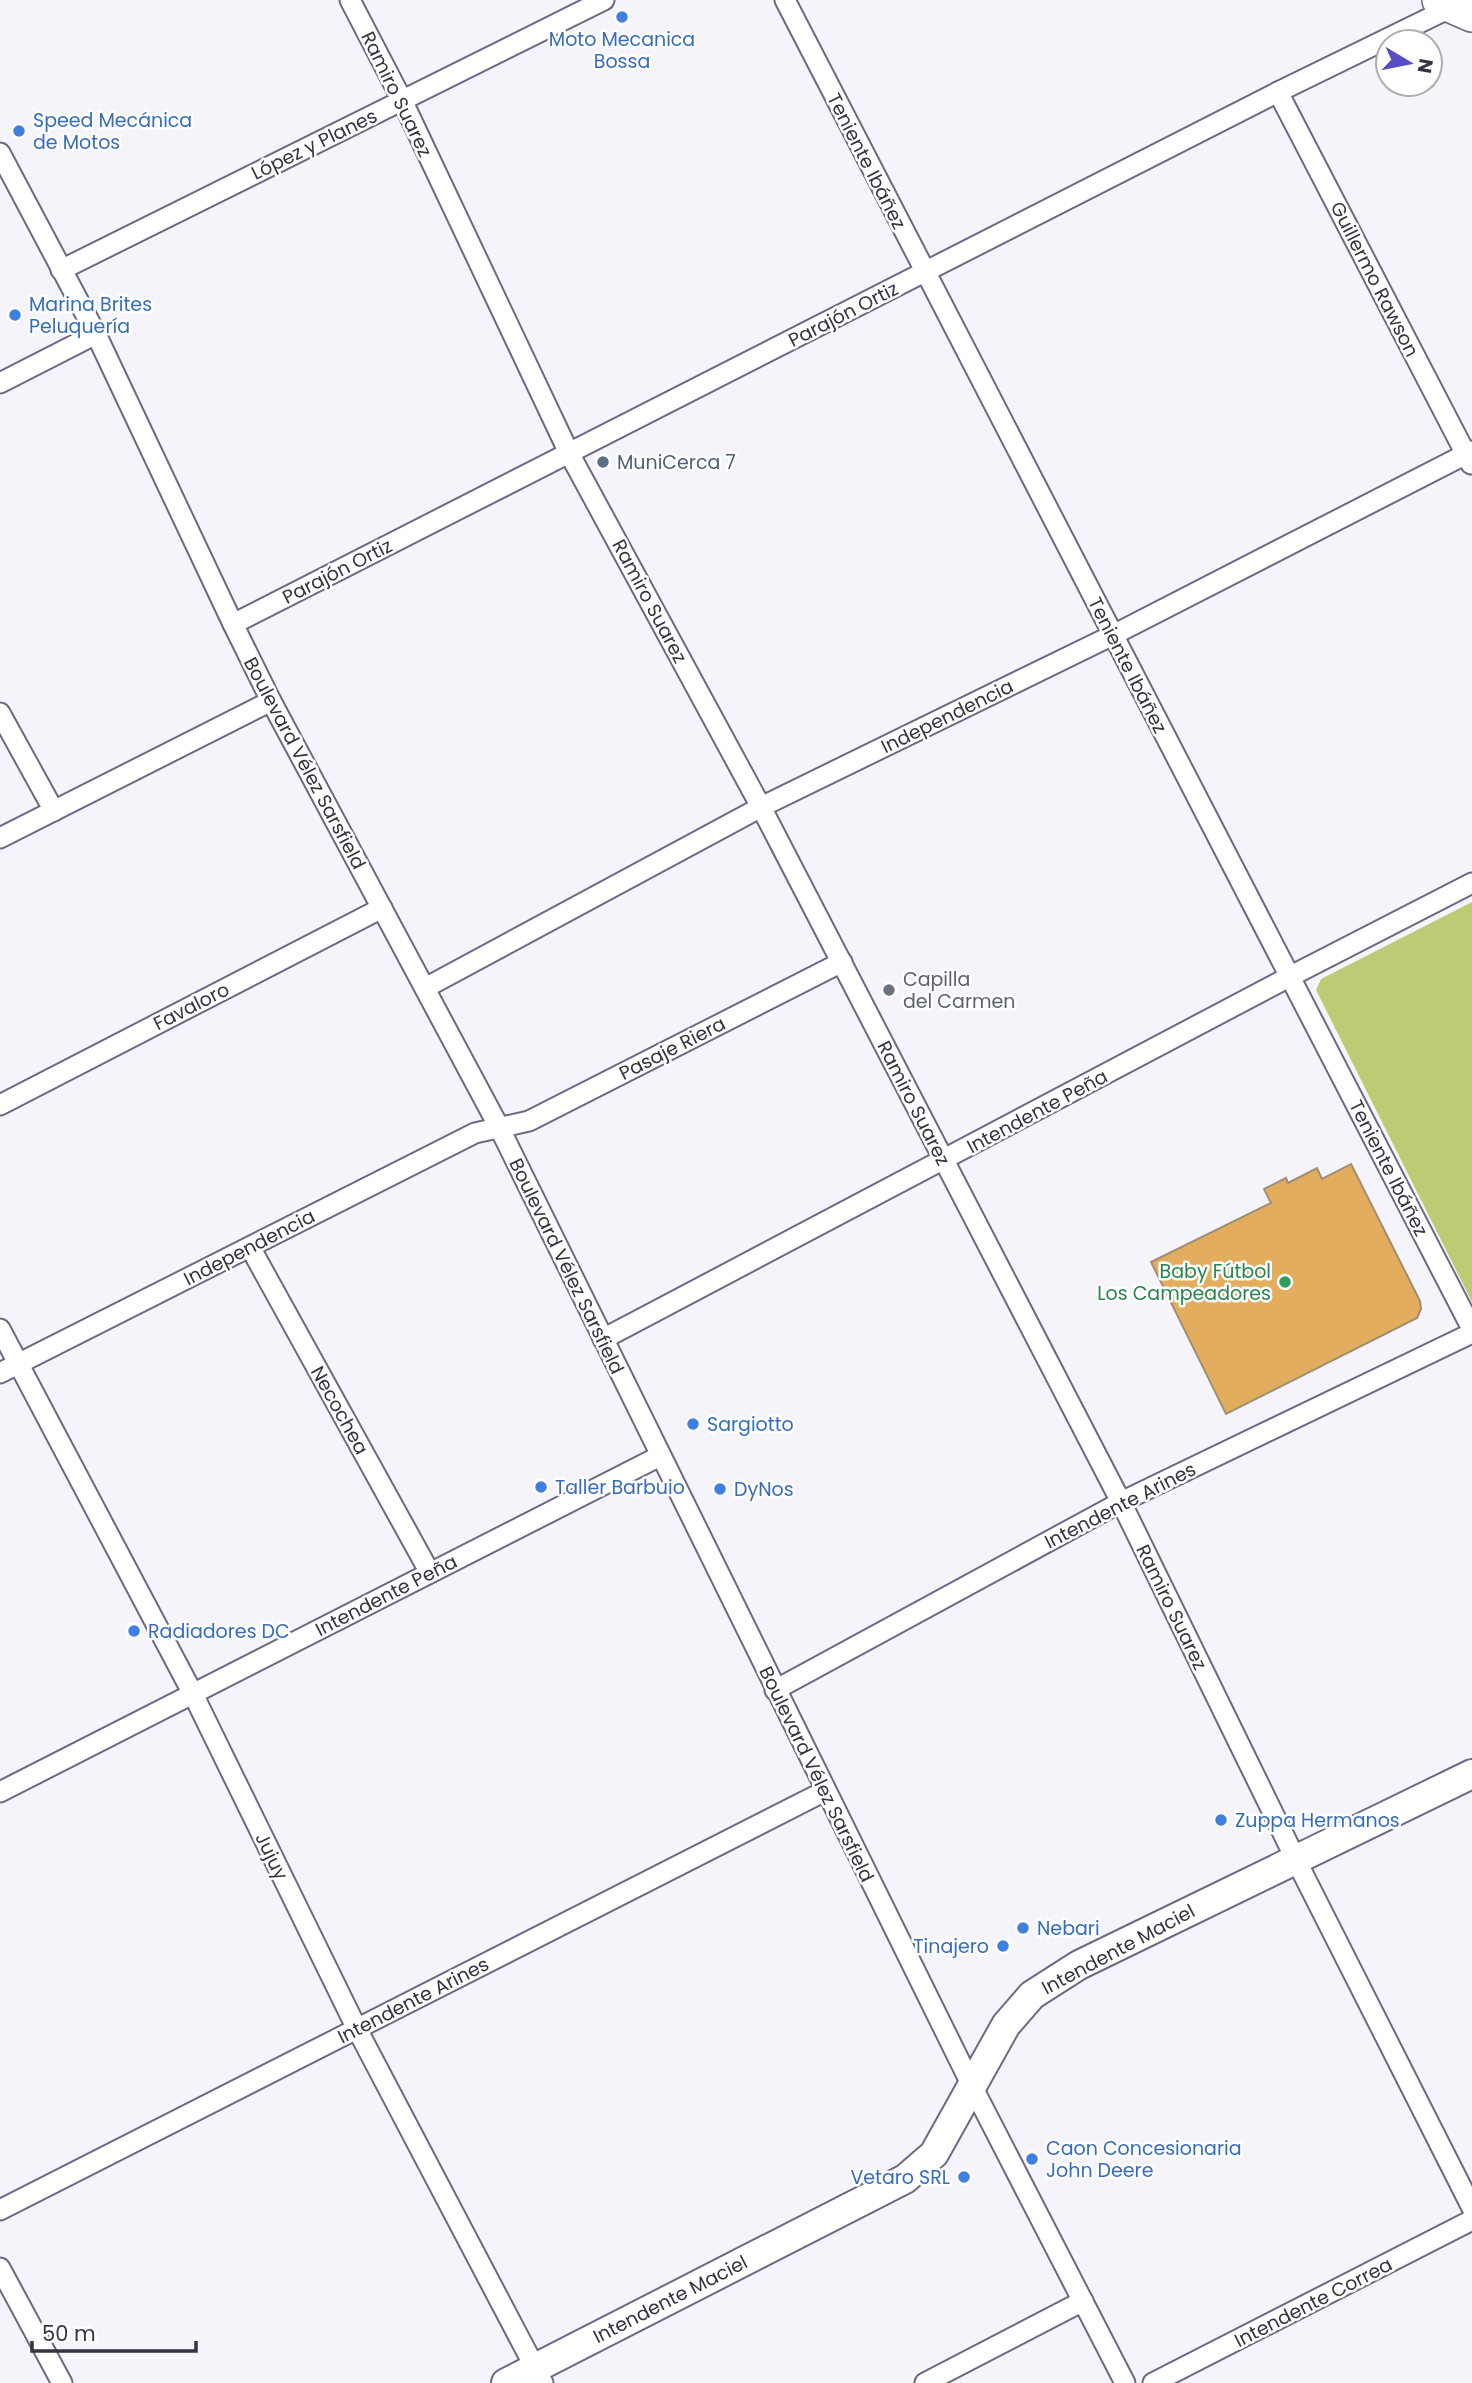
<svg xmlns="http://www.w3.org/2000/svg" width="1472" height="2383" font-family="Poppins,sans-serif">
<rect width="100%" height="100%" fill="#f5f4fa"/>
<polygon fill="#becb75" points="1472,902 1472,1302 1316,990 1321,979"/>
<polygon fill="#e2ad5c" stroke="#a18e74" stroke-width="2" points="1351,1164 1420,1301 1421,1309 1417,1318 1226,1414 1151,1262 1271,1203 1264,1189 1286,1178 1288,1183 1317,1168 1322,1179"/>
<g fill="none" stroke-linecap="round" stroke-linejoin="round">
<defs>
<g id="street">
<polyline points="350,0 402,100 569,453 761,807 1121,1502 1296,1860 1472,2208"/>
<polyline points="785,0 1472,1329"/>
<polyline points="1278,92 1471,464"/>
<polyline points="0,153 96,334 233,624 271,701 500,1129 972,2086 1125,2383"/>
<polyline points="61,270 604,0"/>
<polyline points="0,383 96,334"/>
<polyline points="233,624 1278,92 1454,6"/>
<polyline points="0,713 54,811"/>
<polyline points="0,838 271,701"/>
<polyline points="425,988 761,807 1113,635 1472,451"/>
<polyline points="0,1105 382,908"/>
<polyline points="250,1247 430,1573"/>
<polyline points="0,1329 193,1694 357,2029 543,2383"/>
<polyline points="603,1339 1289,977 1472,883"/>
<polyline points="0,1373 475,1133 529,1121 842,962"/>
<polyline points="775,1690 1121,1502 1472,1333"/>
<polyline points="0,1792 660,1456"/>
<polyline points="0,2210 825,1791"/>
<polyline points="0,2268 62,2383"/>
<polyline points="925,2383 1083,2301"/>
<polyline points="1153,2383 1472,2220"/>
</g>
<polyline id="secondary" points="506,2383 905,2179 934,2154 1006,2025 1032,1995 1079,1965 1472,1774"/>
<polyline id="highway" points="1440,0 1472,14"/>
</defs>
<use href="#street" stroke="#6d6884" stroke-width="23"/>
<use href="#secondary" stroke="#6d6884" stroke-width="32"/>
<use href="#highway" stroke="#6d6884" stroke-width="38"/>
<use href="#street" stroke="#fff" stroke-width="19"/>
<use href="#secondary" stroke="#fff" stroke-width="28"/>
<use href="#highway" stroke="#fff" stroke-width="35"/>
</g>
<g fill="#3f7fe0" stroke="#fff" stroke-width="2.5">
<circle cx="622" cy="17" r="7"/>
<circle cx="19" cy="131" r="7"/>
<circle cx="15" cy="315" r="7"/>
<circle cx="693" cy="1424" r="7"/>
<circle cx="541" cy="1487" r="7"/>
<circle cx="720" cy="1489" r="7"/>
<circle cx="134" cy="1631" r="7"/>
<circle cx="1221" cy="1820" r="7"/>
<circle cx="1023" cy="1928" r="7"/>
<circle cx="1003" cy="1946" r="7"/>
<circle cx="1032" cy="2159" r="7"/>
<circle cx="964" cy="2177" r="7"/>
</g>
<circle fill="#5c6f8a" stroke="#fff" stroke-width="2.5" cx="603" cy="462" r="7"/>
<circle fill="#6b7280" stroke="#fff" stroke-width="2.5" cx="889" cy="990" r="7"/>
<circle fill="#2e9e5b" stroke="#fff" stroke-width="2.5" cx="1285" cy="1282" r="7"/>
<g text-anchor="middle" stroke-width="5" stroke-linejoin="round" paint-order="stroke">
<g font-size="19" fill="#366cbe" stroke="#fff" text-anchor="start">
<text x="622" y="46" text-anchor="middle">Moto Mecanica<tspan x="622" dy="22">Bossa</tspan></text>
<text x="33" y="127">Speed Mecánica<tspan x="33" dy="22">de Motos</tspan></text>
<text x="29" y="311">Marina Brites<tspan x="29" dy="22">Peluquería</tspan></text>
<text x="707" y="1431">Sargiotto</text>
<text x="555" y="1494">Taller Barbuio</text>
<text x="734" y="1496">DyNos</text>
<text x="148" y="1638">Radiadores DC</text>
<text x="1235" y="1827">Zuppa Hermanos</text>
<text x="1037" y="1935">Nebari</text>
<text x="989" y="1953" text-anchor="end">Tinajero</text>
<text x="1046" y="2155">Caon Concesionaria<tspan x="1046" dy="22">John Deere</tspan></text>
<text x="950" y="2184" text-anchor="end">Vetaro SRL</text>
</g>
<g font-size="19" fill="#363340" stroke="#fff">
<text transform="translate(397 94) rotate(64)" y="7">Ramiro Suarez</text>
<text transform="translate(314 144) rotate(-26)" y="7">López y Planes</text>
<text transform="translate(867 161) rotate(63)" y="7">Teniente Ibáñez</text>
<text transform="translate(1375 279) rotate(63)" y="7">Guillermo Rawson</text>
<text transform="translate(843 314) rotate(-27)" y="7">Parajón Ortiz</text>
<text transform="translate(337 571) rotate(-27)" y="7">Parajón Ortiz</text>
<text transform="translate(650 601) rotate(62)" y="7">Ramiro Suarez</text>
<text transform="translate(1128 665) rotate(63)" y="7">Teniente Ibáñez</text>
<text transform="translate(947 716) rotate(-26)" y="7">Independencia</text>
<text transform="translate(305 763) rotate(62)" y="7">Boulevard Vélez Sarsfield</text>
<text transform="translate(191 1006) rotate(-27)" y="7">Favaloro</text>
<text transform="translate(672 1048) rotate(-27)" y="7">Pasaje Riera</text>
<text transform="translate(914 1103) rotate(63)" y="7">Ramiro Suarez</text>
<text transform="translate(1037 1111) rotate(-28)" y="7">Intendente Peña</text>
<text transform="translate(1389 1168) rotate(63)" y="7">Teniente Ibáñez</text>
<text transform="translate(249 1247) rotate(-27)" y="7">Independencia</text>
<text transform="translate(567 1266) rotate(64)" y="7">Boulevard Vélez Sarsfield</text>
<text transform="translate(340 1410) rotate(61)" y="7">Necochea</text>
<text transform="translate(1120 1505) rotate(-27)" y="7">Intendente Arines</text>
<text transform="translate(386 1595) rotate(-27)" y="7">Intendente Peña</text>
<text transform="translate(1172 1607) rotate(64)" y="7">Ramiro Suarez</text>
<text transform="translate(817 1774) rotate(64)" y="7">Boulevard Vélez Sarsfield</text>
<text transform="translate(272 1856) rotate(64)" y="7">Jujuy</text>
<text transform="translate(1118 1949) rotate(-28)" y="7">Intendente Maciel</text>
<text transform="translate(413 2000) rotate(-27)" y="7">Intendente Arines</text>
<text transform="translate(670 2299) rotate(-27)" y="7">Intendente Maciel</text>
<text transform="translate(1313 2302) rotate(-27)" y="7">Intendente Correa</text>
</g>
<g font-size="19" fill="#4e5e75" stroke="#fff" text-anchor="start">
<text x="617" y="469">MuniCerca 7</text>
</g>
<g font-size="19" fill="#5b616d" stroke="#fff" text-anchor="start">
<text x="903" y="986">Capilla<tspan x="903" dy="22">del Carmen</tspan></text>
</g>
<g font-size="19" fill="#27864d" stroke="#fff" text-anchor="end">
<text x="1271" y="1278">Baby Fútbol<tspan x="1271" dy="22">Los Campeadores</tspan></text>
</g>
</g>
<g transform="translate(1409 63) rotate(100)"><circle r="33" fill="#ffffff" stroke="#afadb3" stroke-width="2"/>
<path d="M0-5L12 26L0 18L-12 26Z" fill="#564cc4"/>
<text y="-10" font-size="19" font-weight="bold" text-anchor="middle" fill="#363340">N</text>
</g>
<path d="M32 2341v10h164v-10" fill="none" stroke="#363340" stroke-width="3.5"/>
<text x="42" y="2341" font-size="21" fill="#363340" stroke="#ffffff" stroke-width="5" paint-order="stroke">50 m</text>
</svg>
